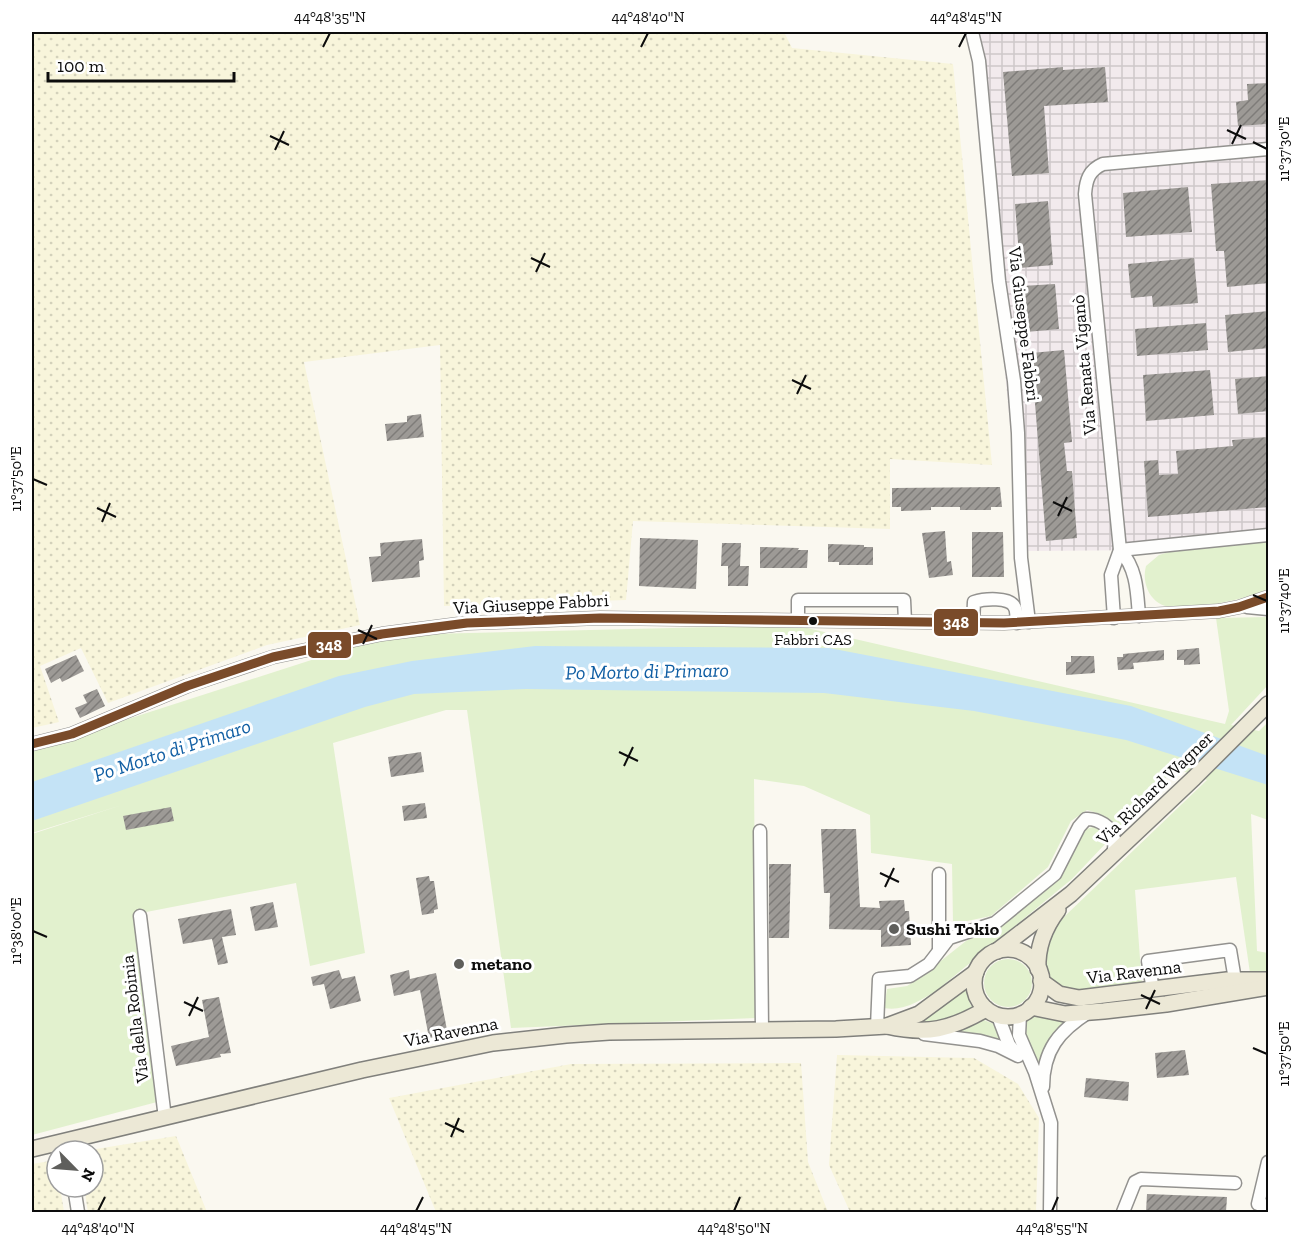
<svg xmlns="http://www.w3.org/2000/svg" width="1300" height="1244" font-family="'Zilla Slab',serif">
<defs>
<pattern id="industrial-grid" width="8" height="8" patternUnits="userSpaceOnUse" patternTransform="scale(1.5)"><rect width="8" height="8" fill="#f2eaed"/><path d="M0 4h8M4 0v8" fill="none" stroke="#cec8ca"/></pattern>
<pattern id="farmland-dots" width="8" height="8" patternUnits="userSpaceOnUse" patternTransform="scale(1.5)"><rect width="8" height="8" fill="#f8f5db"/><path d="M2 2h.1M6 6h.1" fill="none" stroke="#d3d1bb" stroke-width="1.8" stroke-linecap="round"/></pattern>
<pattern id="building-hatch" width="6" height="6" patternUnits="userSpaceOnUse" patternTransform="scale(1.5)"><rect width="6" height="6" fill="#9d9a96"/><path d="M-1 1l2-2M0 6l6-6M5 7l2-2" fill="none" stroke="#7e7c79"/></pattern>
</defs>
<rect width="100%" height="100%" fill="#faf8f0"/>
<polygon fill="url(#industrial-grid)" points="968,32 1268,32 1268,539 1163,550 1022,551 975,54"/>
<g fill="url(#farmland-dots)">
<polygon points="32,32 784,32 792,48 953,64 992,465 890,459 890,529 633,521 626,600 444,606 440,345 304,362 360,625 267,645 108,703 81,648 40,666 59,722 32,728"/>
<polygon points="837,1055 974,1058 1018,1084 1039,1118 1036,1212 850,1212 829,1165"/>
<polygon points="801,1063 808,1162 828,1212 436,1212 389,1098 571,1064"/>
<polygon points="176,1136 207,1212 88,1212 84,1187 93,1187 93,1151 84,1151"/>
<polygon points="56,1160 57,1187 60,1187 64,1212 32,1212 32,1164"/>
</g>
<g fill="#e2f1ce">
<path d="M 1268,541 L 1268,589 C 1242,600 1201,609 1172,607 C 1151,606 1141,584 1146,566 L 1159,555 L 1169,552 Z"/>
<path d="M 1268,617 L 1268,685 L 1231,725 L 1259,731 L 1268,722 L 1268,820 L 1251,814 L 1257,951 L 1268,953 L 1268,973 L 1250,973 L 1236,877 L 1135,890 L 1142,986 C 1130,987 1075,994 1068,991 C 1043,982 1041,954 1051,933 C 1054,926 1061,920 1066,915 L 1207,780 L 1174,768 L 1121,831 C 1113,818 1101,814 1087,810 L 1071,821 L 1048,867 L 991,916 L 953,924 L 952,864 L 871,853 L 870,815 L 804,786 L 754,779 L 756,1018 L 511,1028 L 467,710 L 446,710 L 333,743 L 365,953 L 310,966 L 296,883 L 136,914 L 157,1102 L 32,1135 L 32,834 L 122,805 L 32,833 L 32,750 L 389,635 L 794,625 L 1225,724 L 1229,711 L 1216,618 Z"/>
<path d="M 1093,827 C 1101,829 1105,833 1107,842 L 1072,879 L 936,991 C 921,1000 903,1012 884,1008 L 887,989 L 907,986 L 918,979 L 966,941 L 984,931 L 1058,876 L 1080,835 L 1086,829 Z"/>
<circle cx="1008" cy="983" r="24"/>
<polygon points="966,989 970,1004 974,1008 926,1025 903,1025 930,1016"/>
<polygon points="1033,1015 1070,1018 1041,1066 1029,1044 1023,1027 1028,1017"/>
<polygon points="984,1020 996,1025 1004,1045 986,1036 958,1032"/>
</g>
<polygon fill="#c4e3f6" points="535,646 829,648 1131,706 1268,756 1268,785 1126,740 974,711 824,693 526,689 414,694 365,707 32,821 32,782 339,676 412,661"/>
<g fill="url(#building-hatch)">
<polygon points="1063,67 1063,70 1105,67 1108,102 1044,106 1049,173 1012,176 1003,72"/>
<polygon points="1269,83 1269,124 1238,126 1236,102 1248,100 1247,84"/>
<polygon points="1269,180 1269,283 1227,287 1224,251 1216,251 1211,184"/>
<polygon points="1188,187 1192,232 1126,237 1123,193"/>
<polygon points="1048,201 1053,265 1020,268 1015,204"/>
<polygon points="1194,258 1198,303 1153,307 1152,296 1131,298 1128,264"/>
<polygon points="1055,284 1059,329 1026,332 1022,286"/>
<polygon points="1269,311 1269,348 1228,352 1225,315"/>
<polygon points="1206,323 1208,350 1137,356 1135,329"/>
<polygon points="1064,350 1072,442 1064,443 1067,471 1072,471 1077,538 1046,541 1031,353"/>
<polygon points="1210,370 1214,415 1146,421 1143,375"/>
<polygon points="1269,376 1269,411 1238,414 1235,379"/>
<polygon points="421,414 424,437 387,441 385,424 407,422 407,416"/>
<polygon points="1269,437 1269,507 1148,517 1144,461 1158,460 1159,475 1178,474 1176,451 1233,446 1232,440"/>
<polygon points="1000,487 1002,507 991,507 991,510 960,510 960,507 931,507 931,510 901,511 901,507 892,507 892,488"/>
<polygon points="945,531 947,562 951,561 953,575 929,578 922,533"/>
<polygon points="972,532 1003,532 1004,577 972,577"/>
<polygon points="640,538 698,540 696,589 639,586"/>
<polygon points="422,539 424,560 419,561 420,577 372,582 369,557 381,556 380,543"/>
<polygon points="722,543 741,543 740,566 749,566 748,586 728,586 728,566 721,566"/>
<polygon points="828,544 864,545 864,547 873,547 873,565 839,565 839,562 828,562"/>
<polygon points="760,547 799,548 798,550 808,550 807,568 760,568"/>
<polygon points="1199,648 1200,664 1184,665 1184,660 1177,660 1177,650"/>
<polygon points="1164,650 1164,660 1133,663 1134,669 1118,670 1117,657 1123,657 1123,654"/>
<polygon points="76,655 84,671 62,682 60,678 51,683 45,669"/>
<polygon points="1071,656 1094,656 1095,673 1066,675 1066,662 1071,662"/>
<polygon points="97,689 105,706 80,718 75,708 87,703 83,695"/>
<polygon points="421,752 424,772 391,777 388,757"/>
<polygon points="425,803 427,818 404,821 402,806"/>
<polygon points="171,807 174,821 126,830 123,816"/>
<polygon points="821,829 856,829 860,907 880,908 879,901 904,900 905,911 909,911 911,945 881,947 881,930 829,929 830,893 824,893"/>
<polygon points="769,864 791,864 789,938 769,938"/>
<polygon points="429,876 430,881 434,881 438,909 434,910 434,913 422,915 416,878"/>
<polygon points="273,902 278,927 255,931 250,907"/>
<polygon points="231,909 236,935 222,937 228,963 218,965 212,939 183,944 178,919"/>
<polygon points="339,970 342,979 355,976 361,1001 330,1009 324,984 313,986 311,977"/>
<polygon points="409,970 410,979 436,973 448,1035 429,1038 420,990 394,996 390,975"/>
<polygon points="219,997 231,1053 220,1054 221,1057 176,1066 171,1046 209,1037 202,1000"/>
<polygon points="1185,1050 1189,1075 1157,1078 1155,1053"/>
<polygon points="1086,1078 1129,1082 1128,1101 1084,1097"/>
<polygon points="1147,1194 1227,1197 1226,1212 1146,1212"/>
</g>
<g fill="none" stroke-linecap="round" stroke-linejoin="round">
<defs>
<g id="minor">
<polyline points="972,32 979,61 999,281 1014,381 1018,433 1021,558 1029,622"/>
<polyline points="1120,550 1268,535"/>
<path d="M 1120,550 C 1137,569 1137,591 1139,616"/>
<polyline points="1247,607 1268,609"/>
<path d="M 1114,618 L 1111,575 L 1120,550 L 1085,194 C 1086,180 1089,170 1103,164 L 1268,149"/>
<polyline points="798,620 798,600 904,600 905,621"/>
<path d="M 973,623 L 974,602 C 983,599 1011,596 1015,608 C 1017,612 1016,618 1017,623"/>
<polyline points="32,744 72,734 187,686 273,657 382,634 467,623 600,618 1004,623 1219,611 1239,607 1268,597"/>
<polyline points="760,831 762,1030"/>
<polyline points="939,874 939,949"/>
<polyline points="140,916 165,1118"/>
<polyline points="1153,990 1148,961 1230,950 1235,980"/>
<polyline points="1020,1015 1019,1035 1035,1072 1051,1123 1050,1212"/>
<polyline points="998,1016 1009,1045 1015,1052"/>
<path d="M 877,1027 L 879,979 L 910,976 L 929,964 L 949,938 L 995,923 L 1055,874 L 1079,827 L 1086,819 C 1097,818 1113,827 1114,839 C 1115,843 1114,850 1113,855"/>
<polyline points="924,1034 980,1041 998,1046 1018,1056"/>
<path d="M 1043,1087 C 1043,1050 1059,1031 1089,1012"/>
<polyline points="1268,1162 1258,1204 1268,1206"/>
<polyline points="74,1187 78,1212"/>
<polyline points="1123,1212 1135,1182 1141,1179 1235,1183"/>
</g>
<g id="major">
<circle cx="1008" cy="983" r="34"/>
<polyline points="997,951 1071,894 1194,778 1268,704"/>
<path d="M 1038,969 C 1037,948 1045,927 1058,910"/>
<polyline points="1041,981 1059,994 1079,998 1227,980 1268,980"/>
<polyline points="1031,1007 1065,1014 1104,1011 1166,1004 1268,987"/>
<path d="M 887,1026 C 927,1035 950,1030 986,1009"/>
<polyline points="32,1149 362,1070 493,1043 566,1035 609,1032 836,1029 887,1026 919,1014 976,972"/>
</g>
</defs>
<use href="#minor" stroke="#93928f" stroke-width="15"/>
<use href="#major" stroke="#80807c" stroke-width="18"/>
<use href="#minor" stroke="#fefefd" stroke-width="12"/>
<use href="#major" stroke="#ece8d6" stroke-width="15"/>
<defs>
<polyline id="bus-1" points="32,744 72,734 187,686 273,657 382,634 467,623 600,618 1004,623 1219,611 1239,607 1268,597"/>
</defs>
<use href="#bus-1" stroke="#fff" stroke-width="14"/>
<use href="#bus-1" stroke="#7a4b2a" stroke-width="9"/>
</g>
<path fill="none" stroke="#0c0c0c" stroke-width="2" d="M 323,47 L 330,33M 641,47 L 648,33M 959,47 L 966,33M 1227,130 L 1246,139M 270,136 L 289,145M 1253,142 L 1267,149M 1232,144 L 1241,125M 275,150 L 284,131M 531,258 L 550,267M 536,272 L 545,253M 792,380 L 811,389M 797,394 L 806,375M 33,479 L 47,485M 1053,502 L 1072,511M 97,508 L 116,517M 1058,516 L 1067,497M 102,522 L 110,503M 1253,595 L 1267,601M 358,630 L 377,639M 363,644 L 372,625M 619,752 L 638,761M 624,766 L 633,747M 880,873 L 899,882M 885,887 L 894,868M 33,931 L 47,937M 1141,995 L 1160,1004M 184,1002 L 203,1011M 1146,1009 L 1155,990M 189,1016 L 198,997M 1253,1048 L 1267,1054M 445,1123 L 464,1132M 451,1137 L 459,1118M 98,1211 L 105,1197M 416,1211 L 423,1197M 734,1211 L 740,1197M 1052,1211 L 1058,1197"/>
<circle fill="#0c0c0c" stroke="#fff" stroke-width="2" cx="813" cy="621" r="5"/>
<g fill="#5f5f5c" stroke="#fff" stroke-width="2">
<circle cx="894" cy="929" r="6"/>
<circle cx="459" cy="964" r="6"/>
</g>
<g text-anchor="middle" stroke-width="6" stroke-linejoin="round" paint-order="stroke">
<g font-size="16" fill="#0c0c0c" stroke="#fff">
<text x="813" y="645">Fabbri CAS</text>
</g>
<g font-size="18" fill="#0c0c0c" stroke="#fff">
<text transform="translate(1024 324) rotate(83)" y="6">Via Giuseppe Fabbri</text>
<text transform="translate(1084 365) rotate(-95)" y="6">Via Renata Viganò</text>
<text transform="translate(531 604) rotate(-3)" y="6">Via Giuseppe Fabbri</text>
<text transform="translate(1155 788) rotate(-44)" y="6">Via Richard Wagner</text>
<text transform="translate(1134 972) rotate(-7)" y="6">Via Ravenna</text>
<text transform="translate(135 1019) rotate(-97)" y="6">Via della Robinia</text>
<text transform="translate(451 1032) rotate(-11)" y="6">Via Ravenna</text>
</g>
<g font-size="18" font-weight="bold" fill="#0c0c0c" stroke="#fff" text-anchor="start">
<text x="906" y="935">Sushi Tokio</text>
<text x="471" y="970">metano</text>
</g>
<g font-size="20" font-style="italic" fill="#105ea3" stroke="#fff">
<text transform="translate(647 671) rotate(-1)" y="7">Po Morto di Primaro</text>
<text transform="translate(172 750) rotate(-18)" y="7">Po Morto di Primaro</text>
</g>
</g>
<g stroke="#fff" stroke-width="2">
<rect x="933" y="608" width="46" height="29" rx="6" fill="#7a4b2a"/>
<rect x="307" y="631" width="45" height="28" rx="6" fill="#7a4b2a"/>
</g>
<g font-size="16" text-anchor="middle" font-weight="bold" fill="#fff">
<text x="956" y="628">348</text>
<text x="329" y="651">348</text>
</g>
<rect width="1300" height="1244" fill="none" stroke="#ffffff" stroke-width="66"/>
<g transform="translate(75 1169) rotate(115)"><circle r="28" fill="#ffffff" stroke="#9e9e9e" stroke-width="1.5"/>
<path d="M0-4.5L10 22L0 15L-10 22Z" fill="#5f5f5c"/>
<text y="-9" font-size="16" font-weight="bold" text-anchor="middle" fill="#0c0c0c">N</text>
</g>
<path d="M48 72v9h186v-9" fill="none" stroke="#0c0c0c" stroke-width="3"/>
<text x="57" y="72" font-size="18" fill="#0c0c0c" stroke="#ffffff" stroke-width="4.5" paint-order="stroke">100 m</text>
<rect x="33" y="33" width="1234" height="1178" fill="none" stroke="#0c0c0c" stroke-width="2"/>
<g font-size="15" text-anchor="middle" fill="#0c0c0c">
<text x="330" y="22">44°48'35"N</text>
<text x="648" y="22">44°48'40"N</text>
<text x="966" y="22">44°48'45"N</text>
<text transform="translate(1284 149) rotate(-90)" y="5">11°37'30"E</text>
<text transform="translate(16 479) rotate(-90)" y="5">11°37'50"E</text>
<text transform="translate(1284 601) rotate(-90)" y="5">11°37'40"E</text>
<text transform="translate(16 931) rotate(-90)" y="5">11°38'00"E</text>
<text transform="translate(1284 1054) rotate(-90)" y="5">11°37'50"E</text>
<text x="98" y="1233">44°48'40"N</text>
<text x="416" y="1233">44°48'45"N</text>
<text x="734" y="1233">44°48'50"N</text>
<text x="1052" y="1233">44°48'55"N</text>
</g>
</svg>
